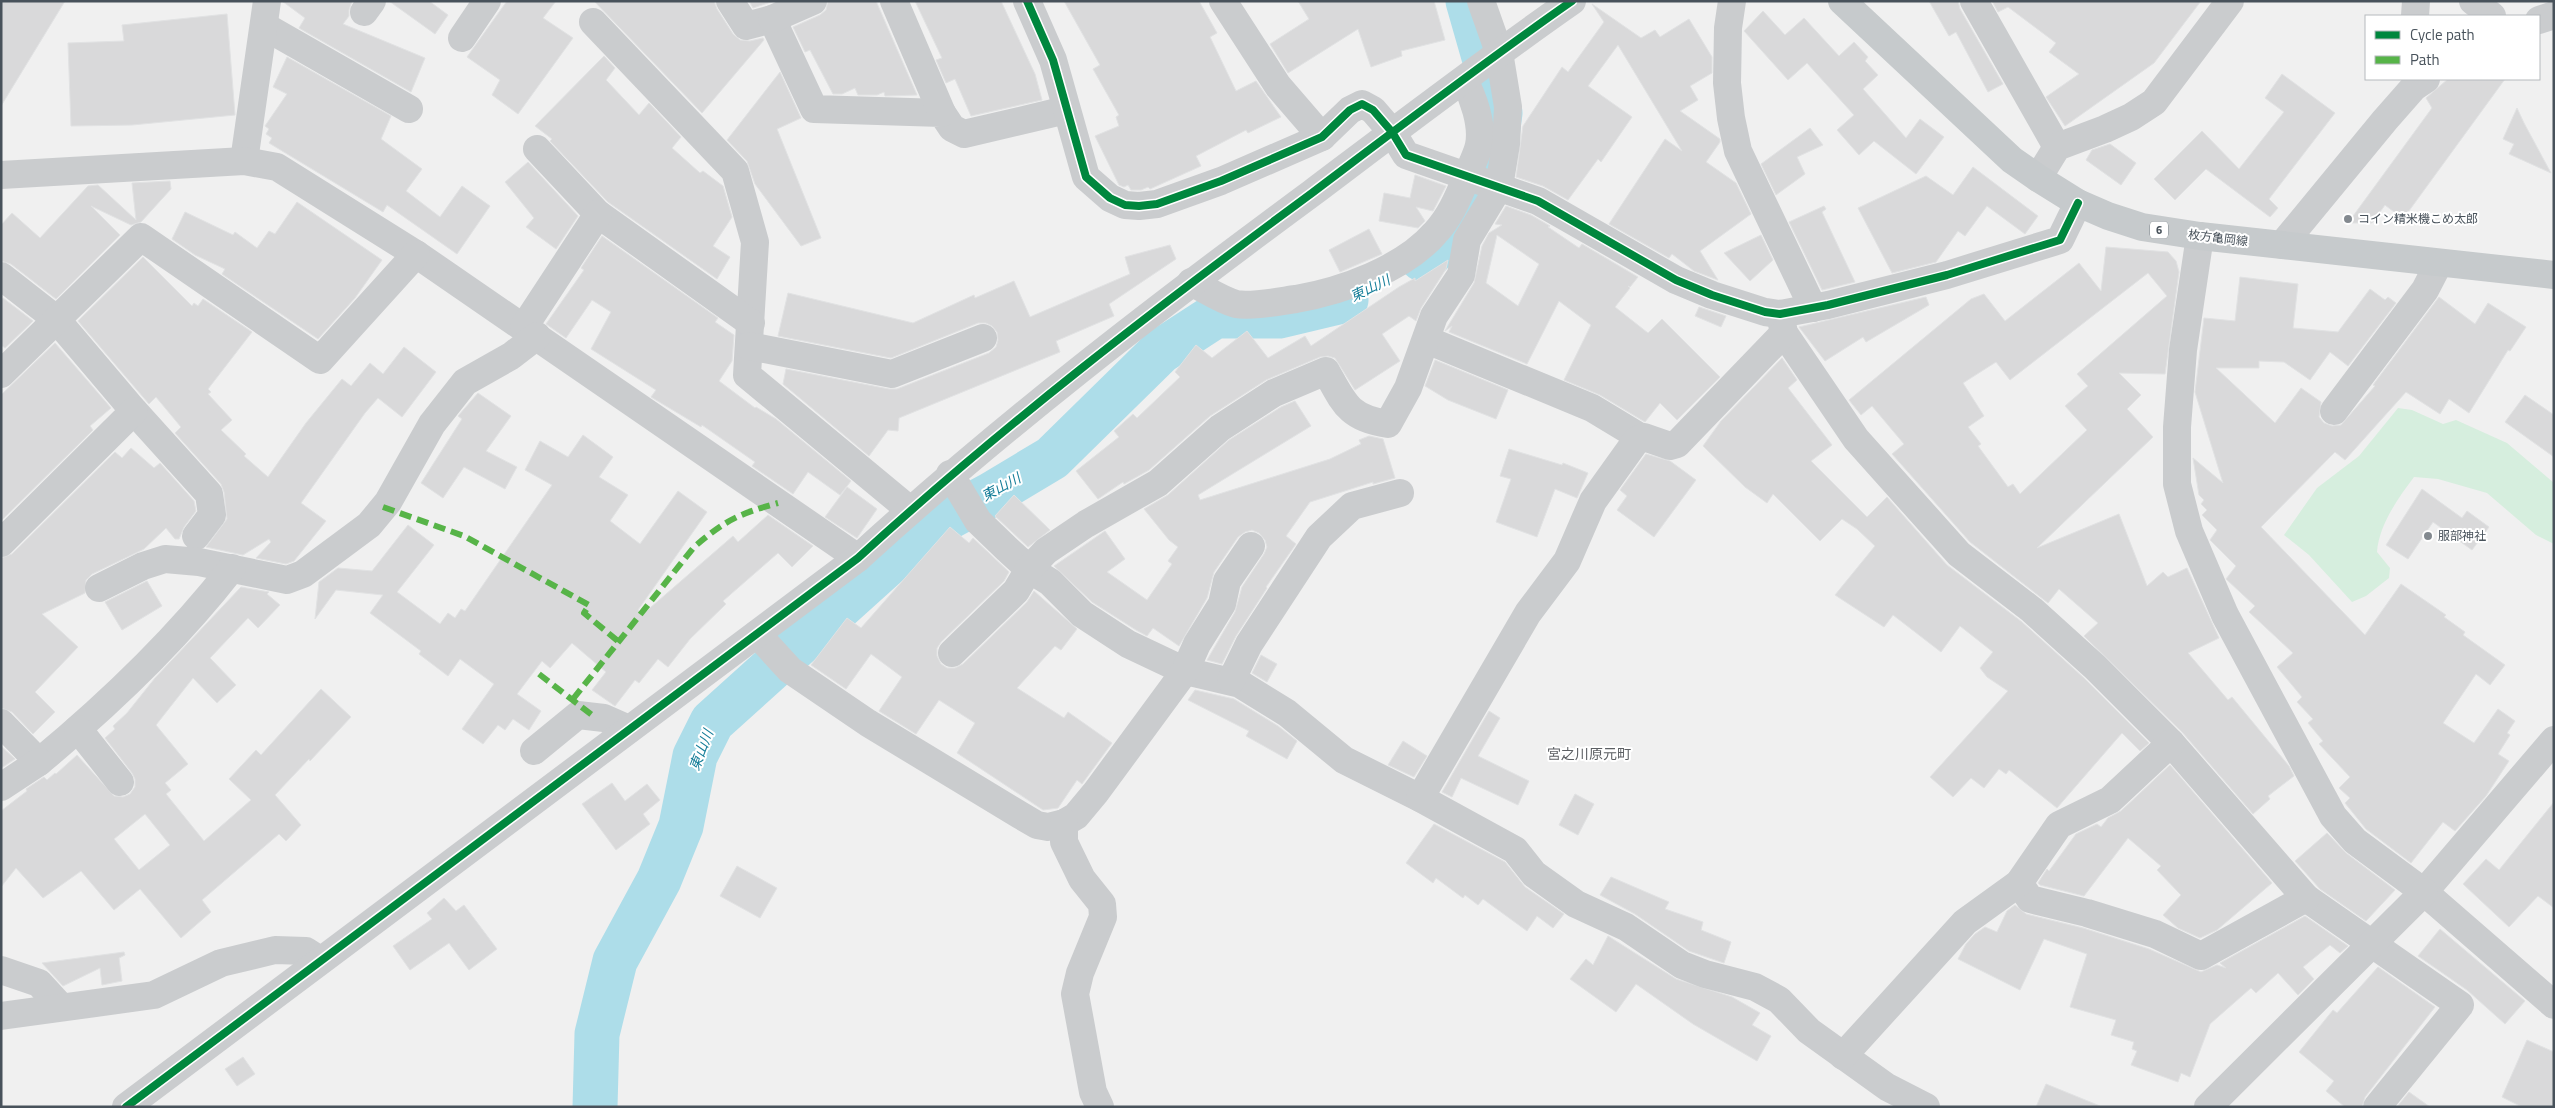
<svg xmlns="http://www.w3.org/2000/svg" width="2555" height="1108" font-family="'Titillium Web','Noto Sans JP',sans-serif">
<rect width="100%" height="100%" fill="#f0f0f0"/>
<path fill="#d6eede" d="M 2398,408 L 2412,410 L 2443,424 L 2456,420 L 2507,443 L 2554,483 L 2554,544 L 2536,535 L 2487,493 L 2438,479 L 2414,477 C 2398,498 2379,525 2377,552 L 2390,568 L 2389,578 L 2366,596 L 2352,602 L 2309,555 L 2284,535 L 2317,488 L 2359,456 Z"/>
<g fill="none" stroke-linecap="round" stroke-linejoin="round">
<g stroke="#addde9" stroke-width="45">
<polyline points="1422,259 1430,254 1469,210 1491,165 1496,142 1500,113 1468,1"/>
<polyline points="595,1107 597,1034 615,961 659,880 681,826 695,756 712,722 925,530 992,494 1052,458 1161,351 1215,316 1279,316 1346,300"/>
</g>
</g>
<g fill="#d9d9da" stroke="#e1e2e3" fill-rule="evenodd">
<polygon points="1,1 65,1 1,106"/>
<polygon points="282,1 352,1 349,10 349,16 343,24 425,58 411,92 299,28 305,18"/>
<polygon points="389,1 429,1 448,15 435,34"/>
<polygon points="507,1 556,1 543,18 573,38 518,114 492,95 500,80 467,57"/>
<polygon points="594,1 714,1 717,9 733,34 740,40 750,41 763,38 764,40 702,113"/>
<polygon points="749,1 774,1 753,8"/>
<polygon points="828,1 876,1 917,95 885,96 884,92 877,95 858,95 855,88 842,94 833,94 810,50 805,52 793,27 820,15 826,10"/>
<polygon points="915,1 1001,1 1035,74 1042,100 971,116 955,79 946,83 936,60 942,58"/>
<polygon points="1064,1 1199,1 1217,33 1210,37 1236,91 1256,81 1281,117 1248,133 1246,130 1196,156 1201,166 1150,189 1148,187 1141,190 1131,190 1128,185 1124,187 1119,185 1095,136 1119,126 1116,117 1119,115 1093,69 1100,65"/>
<polygon points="1298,1 1434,1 1445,40 1401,51 1402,56 1371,67 1358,29 1288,73 1270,44 1309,19"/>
<polygon points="1929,1 1958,1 1960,9 2003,84 1988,92 1956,32 1949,36"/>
<polygon points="1992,1 2201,1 2154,63 2065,126 2046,97 2079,74 2049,52 2056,43 2008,7 1998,12"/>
<polygon points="1592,4 1641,38 1655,30 1660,37 1689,19 1712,57 1712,73 1690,86 1698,100 1680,111 1720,139 1720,142 1706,162 1736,183 1751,214 1700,251 1718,280 1694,271 1672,254 1669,258 1609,224 1665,139 1682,151 1618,45 1588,86 1632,117 1601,162 1598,159 1568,200 1543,186 1516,177 1523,126 1562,67 1568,72 1604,22"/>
<polygon points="1763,11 1785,35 1804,18 1839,56 1854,42 1868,57 1865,61 1878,75 1863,89 1906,138 1920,119 1944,137 1916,174 1874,141 1859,155 1837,130 1854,115 1807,63 1788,80 1744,31"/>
<polygon points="227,14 235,115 132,125 71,126 68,43 124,41 122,25"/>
<polygon points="604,56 615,68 606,80 639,115 649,103 681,137 672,148 700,173 703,171 723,186 732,217 713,246 730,257 717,279 608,202 550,141 552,139 535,126"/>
<polygon points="287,57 391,116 381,139 422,169 406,191 440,217 462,186 490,206 457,254 387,205 383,212 269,143 272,138 266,134 269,129 265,126 287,94 273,87"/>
<polygon points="780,72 801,118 777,129 821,238 801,246 755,184 747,161 727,140"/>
<polygon points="2282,74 2335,113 2269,199 2278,208 2270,217 2206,169 2175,200 2154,179 2202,131 2239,169 2284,112 2265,98"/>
<polygon points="2448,79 2505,79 2403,219 2385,205 2372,223 2348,223 2432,108 2426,98"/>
<polygon points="2517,108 2524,123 2551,173 2509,154 2514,144 2503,139"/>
<polygon points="1810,128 1823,145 1797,157 1805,174 1776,195 1761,164"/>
<polygon points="2110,144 2136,163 2121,185 2086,160 2092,150"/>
<polygon points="528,162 578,216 556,249 526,227 534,218 505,182"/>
<polygon points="1973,167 2038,216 2025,234 1987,206 1965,236 1958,231 1936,262 1892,273 1858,208 1926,176 1953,195"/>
<polygon points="1415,175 1446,186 1433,211 1416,207 1425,221 1418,228 1379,221 1384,193 1410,198"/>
<polygon points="170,181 171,189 141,222 131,225 91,206 120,235 56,299 11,264 1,261 1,225 12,213 40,238 88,186 98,185 136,220 132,183"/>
<polygon points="297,202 382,260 355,298 318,339 222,274 225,269 195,255 172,239 185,212 233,235 235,232 257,248 269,231 275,234"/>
<path d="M 1506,206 L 1531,215 L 1550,226 L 1548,227 L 1579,248 L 1582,244 L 1638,277 L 1630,287 L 1628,286 L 1630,288 L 1615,307 L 1648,333 L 1662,319 L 1720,377 L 1677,420 L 1660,403 L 1645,422 L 1600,395 L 1564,380 L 1591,325 L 1559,301 L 1527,364 L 1449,332 L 1452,326 L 1445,331 L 1474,283 L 1482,246 L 1489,233 L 1502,225 L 1495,224 ZM 1497,235 L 1539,264 L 1518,306 L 1486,283 Z"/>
<polygon points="1824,206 1826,209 1822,212 1855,282 1822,290 1789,222"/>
<polygon points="1369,229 1382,254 1340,272 1329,250"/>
<polygon points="1761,235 1773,260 1750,281 1724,253"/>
<polygon points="602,236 718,318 715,322 734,335 732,361 719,381 755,408 756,407 776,419 851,481 840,495 808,472 793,494 752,466 755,462 702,425 701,427 651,397 656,390 591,349 611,312 592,300 566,338 546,324 584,270 581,268"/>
<polygon points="1170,245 1176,259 1109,304 1114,316 1056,341 1060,352 899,418 898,431 888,430 869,456 783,384 786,369 889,389 897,389 989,353 996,347 998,340 997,332 992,326 986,323 978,323 891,358 778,336 788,293 913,323 974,295 975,298 1014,281 1030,317 1130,274 1125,257"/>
<path d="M 2106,247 L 2168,252 L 2176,261 L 2179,272 L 2165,374 L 2119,373 L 2141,395 L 2127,409 L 2153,437 L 2037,548 L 2119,514 L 2147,586 L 2163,572 L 2168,577 L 2187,568 L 2219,638 L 2188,653 L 2228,700 L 2232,697 L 2289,766 L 2294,776 L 2268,796 L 2270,799 L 2253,814 L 2182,732 L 2084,636 L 2098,623 L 2059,589 L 2048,603 L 1970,542 L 1892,454 L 1904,444 L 1872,406 L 1861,415 L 1849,400 L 1971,299 L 1984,294 L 2005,321 L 2079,263 L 2101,291 ZM 2148,273 L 2167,296 L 2077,374 L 2088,386 L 2065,406 L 2087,430 L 2020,494 L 2013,484 L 2008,487 L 1978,446 L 1981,444 L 1968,427 L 1984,416 L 1963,383 L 1996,362 L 2010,380 Z"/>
<polygon points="143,257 192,306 194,303 198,306 203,299 252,332 208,389 211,392 208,394 232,420 221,430 246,454 244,456 268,477 306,423 342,379 351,386 370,363 383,374 404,347 436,372 402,417 378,398 365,413 301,503 326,521 294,561 286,564 256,558 271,542 269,539 243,555 206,547 227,519 224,492 221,484 175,433 181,427 156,397 149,404 78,321"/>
<polygon points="1448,260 1446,269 1421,308 1416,321 1409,316 1382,334 1400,361 1355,390 1335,358 1328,356 1320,357 1266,380 1210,416 1149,470 1124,484 1123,482 1098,499 1076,471 1119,437 1114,431 1133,414 1137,418 1180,377 1175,372 1196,345 1212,358 1247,331 1268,358 1305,336 1311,346 1399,287 1415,278 1415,281"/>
<polygon points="2240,277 2298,284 2293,328 2338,332 2370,289 2385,300 2388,297 2396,303 2348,366 2330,352 2310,380 2284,362 2259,361 2259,368 2216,368 2275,423 2301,388 2321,402 2319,417 2324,423 2332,426 2341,425 2375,386 2373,385 2439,297 2475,324 2488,303 2526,327 2510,351 2508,350 2469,413 2449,399 2440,414 2406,392 2345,460 2335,452 2261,527 2365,635 2401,584 2446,615 2444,617 2465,632 2463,635 2505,665 2490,685 2476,674 2443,723 2474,743 2498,709 2515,721 2507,733 2510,735 2498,754 2509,761 2486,796 2455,831 2443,822 2411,863 2366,829 2345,803 2350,798 2339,788 2350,777 2319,744 2323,741 2308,723 2313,719 2297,702 2302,697 2277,667 2293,653 2249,612 2255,606 2226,579 2236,566 2210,540 2217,530 2202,515 2207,510 2201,504 2204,500 2199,495 2193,458 2223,483 2195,392 2204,318 2235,321"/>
<polygon points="1926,297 1929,305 1866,342 1863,337 1825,361 1799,327"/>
<polygon points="3,298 33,321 5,348 1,345 1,300"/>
<polygon points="1699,307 1726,316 1721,327 1695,316"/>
<polygon points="55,343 111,408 90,426 93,430 1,521 1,395"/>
<polygon points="1782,358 1797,380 1788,388 1832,445 1811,461 1867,517 1887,497 1947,565 2022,622 2084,678 2149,743 2140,751 2122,733 2057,808 2009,770 2006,774 1999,769 1984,788 1971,778 1953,797 1930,777 2008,691 1987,677 1980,668 1993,652 1960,626 1941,652 1893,615 1884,627 1835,595 1875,546 1857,529 1842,519 1820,541 1773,494 1767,503 1745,487 1703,446 1721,421"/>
<polygon points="1435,360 1508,390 1496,419 1448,400 1425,386"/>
<polygon points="478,393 511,416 486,451 517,467 505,489 464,467 443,498 421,483 462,419 458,416"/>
<polygon points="2525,395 2554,415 2554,457 2505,422"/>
<polygon points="1295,401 1311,426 1198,495 1200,500 1330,459 1361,444 1359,440 1369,436 1383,439 1395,478 1373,484 1373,482 1310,502 1286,536 1296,544 1266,587 1267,588 1236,636 1222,664 1207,660 1235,612 1242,587 1264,554 1267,547 1265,540 1259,533 1252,530 1245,532 1238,537 1214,572 1207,598 1179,646 1153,628 1147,636 1136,630 1092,602 1054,566 1105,531 1125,559 1107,572 1147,600 1172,564 1168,561 1178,547 1169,540 1144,509 1168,495 1229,440 1281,407"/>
<polygon points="583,435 613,457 599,477 628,495 610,521 640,544 678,491 707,512 638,610 643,614 733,536 738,542 768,515 813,546 792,567 778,553 723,601 726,604 690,639 668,667 658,659 639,683 635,680 615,706 592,690 606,672 572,643 550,668 542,661 517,694 541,711 529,730 513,719 505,730 498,725 483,744 462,729 494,684 460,659 448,676 419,654 421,651 370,613 383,595 336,590 315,619 319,582 338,568 372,571 408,525 434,545 397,592 440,624 448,613 455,618 461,609 465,611 552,485 525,470 540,441 568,457"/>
<polygon points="131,448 154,468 160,463 194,501 196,511 184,527 179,539 175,539 166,528 144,549 92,574 86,580 85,593 42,614 78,647 35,692 55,712 33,734 12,712 1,708 1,558 12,554 115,452 122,458"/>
<polygon points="1509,449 1562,465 1563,463 1588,473 1577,498 1555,489 1537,537 1496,522 1511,479 1500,476"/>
<polygon points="1646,454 1670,461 1696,480 1654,537 1617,510 1627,496 1620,490"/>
<polygon points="847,487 877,509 857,538 825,517"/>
<polygon points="2422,489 2462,518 2467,511 2489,527 2472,550 2433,522 2408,559 2386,545"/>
<polygon points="1014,495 1050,530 1028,547 995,516"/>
<polygon points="950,527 969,543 973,538 1009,572 1004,581 941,642 937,648 937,656 941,664 947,668 955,668 963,664 1027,602 1034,591 1077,629 1061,650 1055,646 1017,688 1064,718 1068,712 1112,743 1082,784 1077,780 1058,808 1043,810 957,753 975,723 939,700 916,734 879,711 902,677 871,654 846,689 811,665 847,618 861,628"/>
<polygon points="147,581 162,606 122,630 105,602"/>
<path d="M 241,587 L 269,592 L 267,594 L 280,605 L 258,628 L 248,618 L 210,658 L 236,685 L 217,703 L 193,678 L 156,725 L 188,764 L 165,783 L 171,790 L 166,794 L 204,841 L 251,800 L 229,779 L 256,750 L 261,755 L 321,689 L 351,717 L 310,761 L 309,759 L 275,795 L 301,825 L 286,841 L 279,834 L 202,900 L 211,912 L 181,938 L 140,889 L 114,910 L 81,871 L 43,898 L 16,868 L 1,887 L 1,811 L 27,791 L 26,789 L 44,777 L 47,780 L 55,773 L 56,774 L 77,755 L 114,796 L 123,797 L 130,794 L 135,787 L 135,779 L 132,773 L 105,738 L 115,729 L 113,726 L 127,713 L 155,678 ZM 145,814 L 170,845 L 139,870 L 114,839 Z"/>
<polygon points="1261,655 1277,664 1267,682 1252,673"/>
<polygon points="1195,690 1234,699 1278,726 1297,741 1287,759 1246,736 1249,731 1188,700"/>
<polygon points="1489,711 1500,718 1478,756 1529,781 1518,805 1461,778 1452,797 1442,792"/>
<polygon points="1403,741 1427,756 1414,777 1388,765"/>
<polygon points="1,746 15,759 3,767 1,767"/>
<polygon points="2170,765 2272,883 2217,930 2200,938 2178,928 2163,915 2181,895 2157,870 2161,866 2128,838 2084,896 2040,885 2038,883 2047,869 2049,871 2076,834 2097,824 2101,827 2108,818 2121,811"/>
<polygon points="612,783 625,801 647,784 660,800 643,814 650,824 616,850 582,804"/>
<polygon points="1575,794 1594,804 1578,835 1559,825"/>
<polygon points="2554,802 2554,908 2538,896 2509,927 2463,884 2486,859 2499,870"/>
<polygon points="1434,824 1505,862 1525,887 1564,914 1553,928 1537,916 1527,931 1483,899 1478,905 1465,895 1463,898 1436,878 1433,883 1406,863"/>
<polygon points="2327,833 2346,853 2395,890 2366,921 2320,889 2295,861"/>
<polygon points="737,866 777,888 760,918 720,896"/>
<polygon points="1611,877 1669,902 1665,909 1703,922 1701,930 1731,942 1724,963 1689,951 1635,914 1600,895"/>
<polygon points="444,898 456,911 464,905 497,949 469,970 449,943 410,970 393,946 432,919 427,913"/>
<polygon points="2015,905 2026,914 2083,928 2149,949 2201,972 2217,965 2226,968 2220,963 2305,916 2348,946 2340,953 2330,945 2303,967 2314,979 2298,995 2278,973 2256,993 2251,988 2210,1024 2190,1077 2181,1073 2178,1082 2131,1065 2137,1051 2132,1049 2134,1042 2111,1035 2116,1020 2070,1007 2087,954 2044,939 2020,990 1958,959 1966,944 1975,934 1985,927 1997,932 2007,911"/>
<polygon points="2440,929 2525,1001 2505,1024 2467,990 2418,956"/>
<polygon points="1608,936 1676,979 1732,997 1760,1013 1752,1025 1771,1036 1757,1061 1693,1024 1636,984 1616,1012 1570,979 1586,959 1593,965"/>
<polygon points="124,952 125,955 119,958 122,981 102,985 100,968 63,986 42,963"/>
<polygon points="2378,967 2435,1007 2365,1097 2362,1107 2345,1107 2326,1091 2334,1081 2299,1052 2333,1010 2337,1013"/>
<polygon points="2527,1040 2554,1052 2554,1107 2522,1107 2502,1097"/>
<polygon points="243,1057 255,1074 237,1086 225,1069"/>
<polygon points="2046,1084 2100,1106 2099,1107 2036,1107"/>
<polygon points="2409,1092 2430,1107 2397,1107"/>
</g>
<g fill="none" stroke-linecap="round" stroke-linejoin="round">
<g stroke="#caccce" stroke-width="28">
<polyline points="730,1 746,26 772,19 814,109 942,113 952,128 964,134 1066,110"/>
<polyline points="894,1 942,113"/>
<polyline points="1027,1 1053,60 1086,177 1110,198 1125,205 1139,206 1157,204 1221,181 1322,137 1350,110 1362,104 1373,110 1392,132 1406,155 1538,201 1676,280 1712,295 1765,312 1780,314 1828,305 1947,275 2060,240 2078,203"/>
<polyline points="1223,1 1278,86 1322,137"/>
<polyline points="1732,1 1728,28 1727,83 1731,118 1738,151 1813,308"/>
<polyline points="1974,1 2057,147"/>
<polyline points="2473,1 2492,16"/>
<polyline points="364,12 372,1"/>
<polyline points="2415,16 2416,1"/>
<polyline points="772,19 813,1"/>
<polyline points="2539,20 2554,15"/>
<polyline points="593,22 735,171 755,242 747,375 910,510"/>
<polyline points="264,26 409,109"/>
<polyline points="462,38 487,1"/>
<polyline points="537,149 598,214 751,323"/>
<polyline points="244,161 267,1"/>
<polyline points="1,175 244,161 277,167 416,254 858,558"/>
<polyline points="2038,178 2057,147 2105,129 2131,117 2154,102 2230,1"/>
<polyline points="2282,245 2385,120 2414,87 2426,79"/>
<polyline points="1,276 56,319 134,411 209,494 212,515 196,536"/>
<path d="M 1191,282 C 1205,289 1221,300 1236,304 C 1251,307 1281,301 1296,299 C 1342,291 1404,269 1435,233 C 1451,216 1459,195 1468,174 C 1471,165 1477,155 1479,145 C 1483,124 1473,97 1464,80"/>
<polyline points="1780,314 1784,333 1856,439 1959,554 2032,610 2095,667 2171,743 2306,898 2460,1005 2377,1107"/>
<polyline points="524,327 598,214"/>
<polyline points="1427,340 1592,408 1640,437"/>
<polyline points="749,346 892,374 983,338"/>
<polyline points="1,374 141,237 320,360 416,254"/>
<polyline points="2334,411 2425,290 2439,263"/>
<polyline points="950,474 978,521 1007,549 1029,569 1050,582 1082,614 1128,644 1185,671 1240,684 1287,713 1344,760 1420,798 1515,850 1534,874 1576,904 1626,927 1682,965 1705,974 1755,987 1779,1000 1809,1031 1887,1087 1926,1107"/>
<polyline points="1,543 134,411"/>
<polyline points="99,588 143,566 165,559 199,562 287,580 303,574 369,525 388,502 432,424 465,382 511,356 537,336"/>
<polyline points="757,634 790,670 868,723 1020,815 1037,825 1048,827 1064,823 1076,816 1096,792 1185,671 1197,644 1222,604 1227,581 1251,546"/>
<path d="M 952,653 L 1016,591 L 1029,569 L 1046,551 L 1086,524 L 1158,483 L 1220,428 L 1274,393 L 1326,371 C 1344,403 1348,418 1388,424 L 1408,388 L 1434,316 L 1461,275 L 1467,240 L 1499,187 L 1506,144 L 1508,107 L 1499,52 L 1481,1"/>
<polyline points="1231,681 1249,644 1319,537 1352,506 1400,493"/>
<path d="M 1,723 L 39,762 C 109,704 176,640 232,568"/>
<polyline points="78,729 120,782"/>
<polyline points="534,751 578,715 604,718 629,729"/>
<polyline points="1,787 39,762"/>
<polyline points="1420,798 1528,613 1567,561 1593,501 1636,441 1644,437 1670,446 1677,444 1784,333"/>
<polyline points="1064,823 1064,842 1082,879 1102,904 1103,917 1080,973 1075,994 1093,1092 1100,1107"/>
<polyline points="2019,883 2030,899 2087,913 2155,934 2201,956 2306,898"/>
<polyline points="2424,892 2554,740"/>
<polyline points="1,970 39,983 61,1007"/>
<polyline points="1,1016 154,995 221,963 275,950 306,951 320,960"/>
<polyline points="1843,1056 1965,922 2019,883 2059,825 2110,800 2171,743"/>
</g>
<g stroke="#caccce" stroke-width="28">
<polyline points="2200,236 2183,350 2177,427 2177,484 2189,531 2225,615 2333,816 2355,841 2424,892 2554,1005"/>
<path d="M 126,1107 L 858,558 C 1001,427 1156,308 1312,193 C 1398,128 1483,63 1572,1"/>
<polyline points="2208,1107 2424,892"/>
</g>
<polyline stroke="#c6cacc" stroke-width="28" points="1842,1 2012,160 2038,178 2078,203 2108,216 2142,227 2200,236 2554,275"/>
<g stroke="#57b448" stroke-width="6" stroke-dasharray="12 6" stroke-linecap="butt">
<polyline points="383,507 464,536 589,605 584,613 619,642"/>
<polyline points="539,674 592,715"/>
<path d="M 573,699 L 694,547 C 726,520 738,514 778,503"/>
</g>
<defs>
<g id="cycleway">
<polyline points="1027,1 1053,60 1086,177 1110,198 1125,205 1139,206 1157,204 1221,181 1322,137 1350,110 1362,104 1373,110 1392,132 1406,155 1538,201 1676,280 1712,295 1765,312 1780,314 1828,305 1947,275 2060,240 2078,203"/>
<path d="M 126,1107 L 858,558 C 1001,427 1156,308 1312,193 C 1398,128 1483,63 1572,1"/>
</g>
</defs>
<use href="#cycleway" stroke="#fff" stroke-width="11"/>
<use href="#cycleway" stroke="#00873e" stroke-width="8"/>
</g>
<g fill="#83898f" stroke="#fff" stroke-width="2">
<circle cx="2348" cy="219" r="5"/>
<circle cx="2428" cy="536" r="5"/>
</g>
<g text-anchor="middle" stroke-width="4" stroke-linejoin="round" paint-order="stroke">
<rect fill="#fff" stroke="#7f868c" stroke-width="1" x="2150" y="221.5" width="18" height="17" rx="4"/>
<g font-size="11" font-weight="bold" fill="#48525b">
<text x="2159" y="234">6</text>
</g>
<g font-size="12" fill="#48525b" stroke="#fff" text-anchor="start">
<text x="2358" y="223">コイン精米機こめ太郎</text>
<text x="2438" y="540">服部神社</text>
</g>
<g font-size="12" fill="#48525b" stroke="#fff">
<text transform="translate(2218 238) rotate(7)" y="4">枚方亀岡線</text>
</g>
<g font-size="14" font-style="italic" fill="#167e99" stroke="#fff">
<text transform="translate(1370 288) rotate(-26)" y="5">東山川</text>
<text transform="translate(1001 487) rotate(-29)" y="5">東山川</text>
<text transform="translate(701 750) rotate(-69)" y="5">東山川</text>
</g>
<g font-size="14" fill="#5c5f63" stroke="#fff">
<text x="1589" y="759">宮之川原元町</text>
</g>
</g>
<rect width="2555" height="1108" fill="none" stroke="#48525b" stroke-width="5"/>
<rect x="2365" y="15" width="175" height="65" fill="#ffffff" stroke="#b6babd"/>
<rect x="2375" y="31" width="25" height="8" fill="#00873e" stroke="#b6babd"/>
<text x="2410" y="40" font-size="15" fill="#48525b">Cycle path</text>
<rect x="2375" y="56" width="25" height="8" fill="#57b448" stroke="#b6babd"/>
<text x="2410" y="65" font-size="15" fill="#48525b">Path</text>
</svg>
